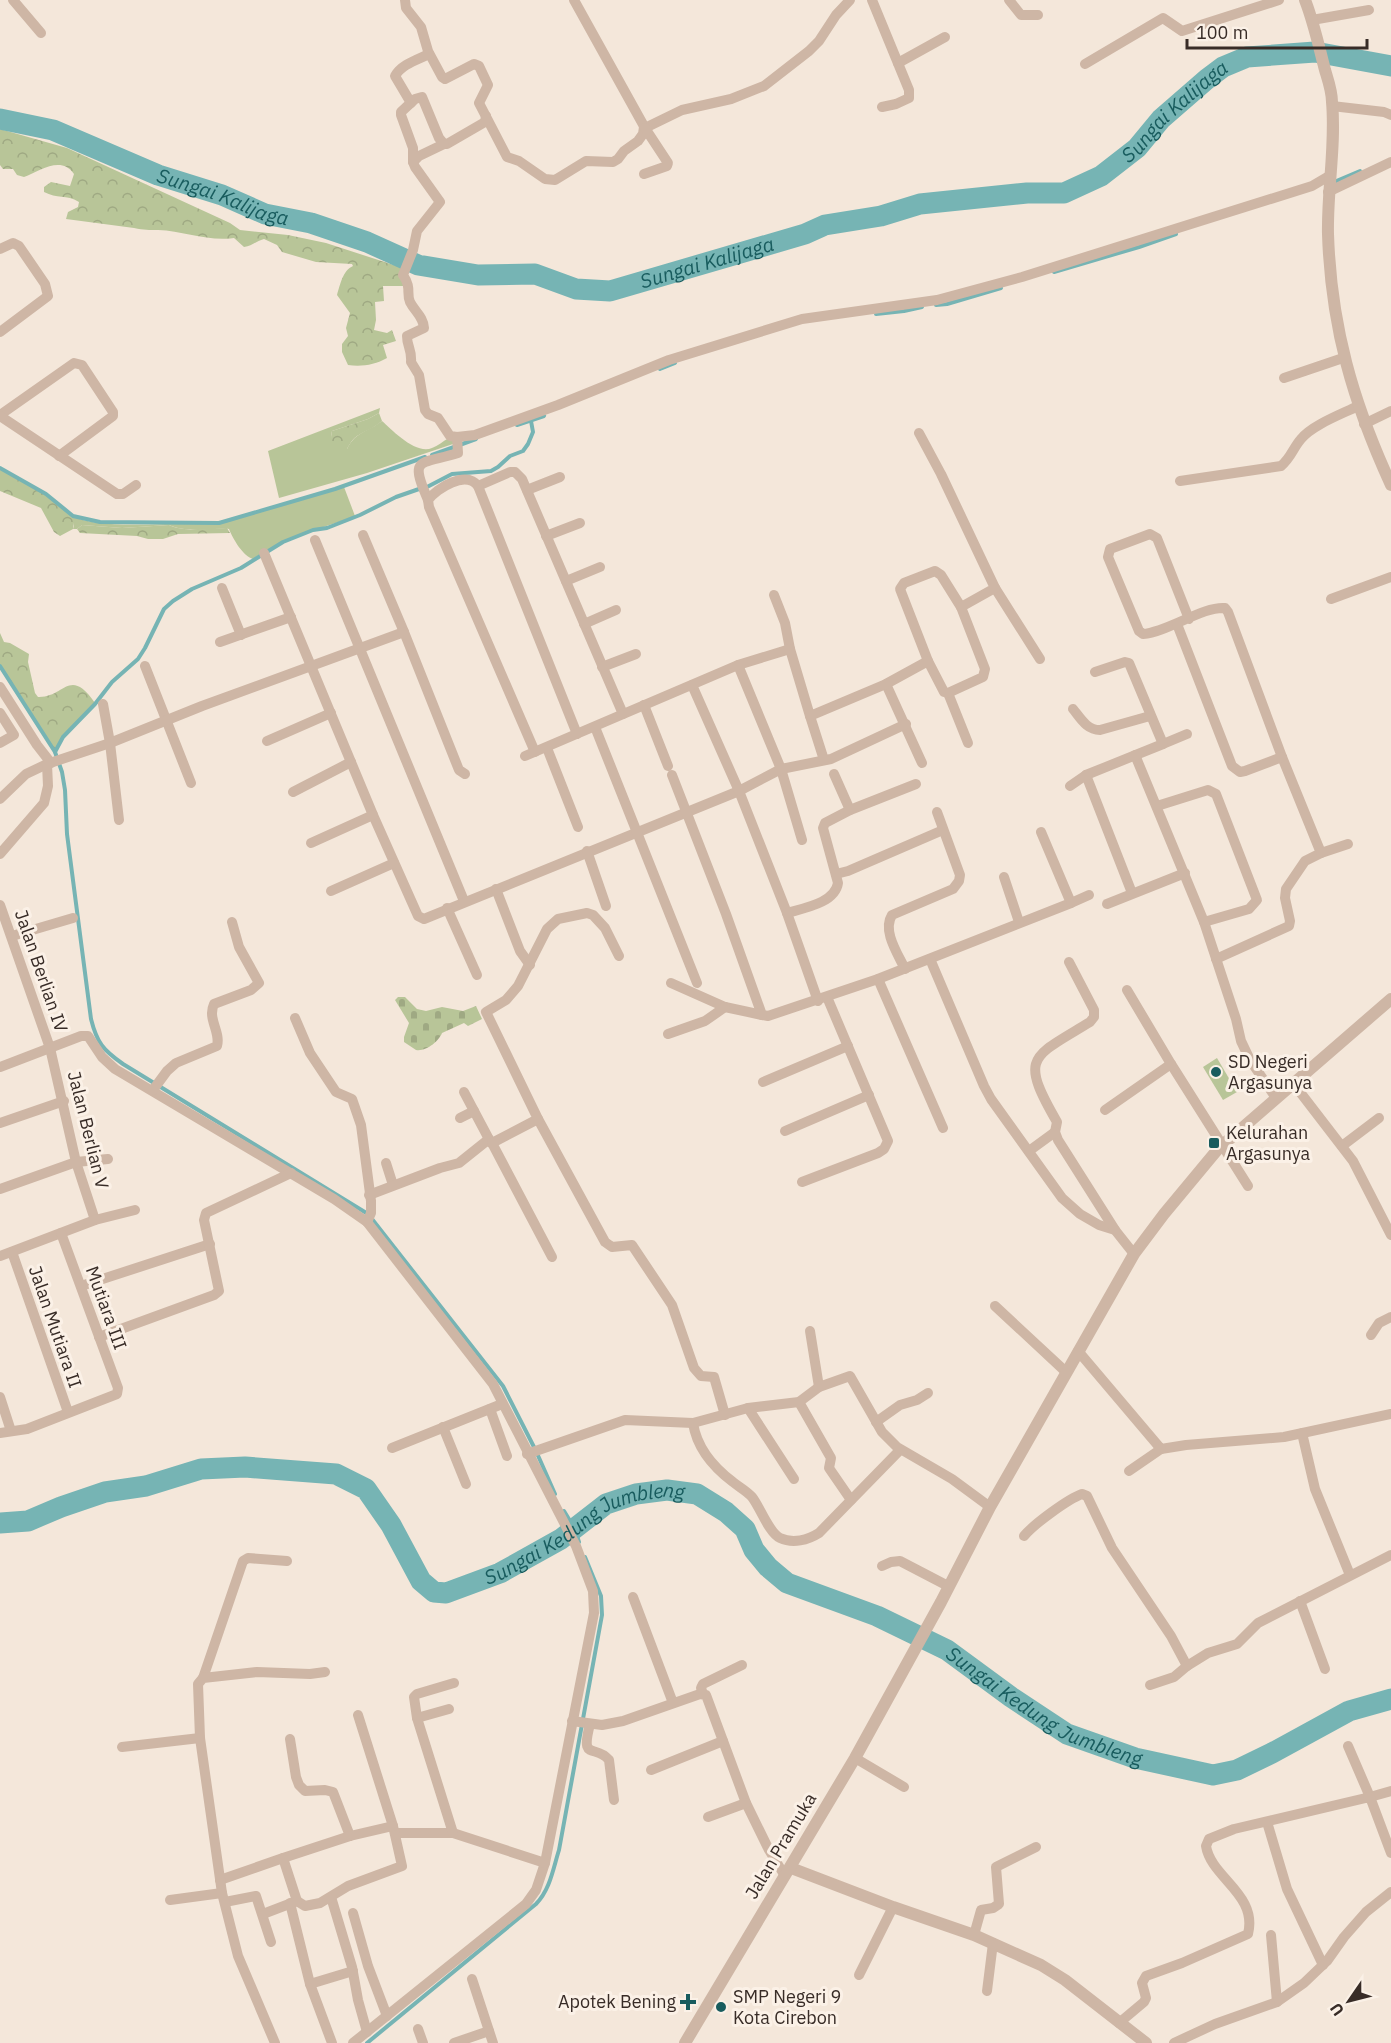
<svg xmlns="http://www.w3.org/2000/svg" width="1391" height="2043" font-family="'IBM Plex Sans',sans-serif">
<defs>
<pattern id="forest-crowns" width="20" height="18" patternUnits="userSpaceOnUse" patternTransform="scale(1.5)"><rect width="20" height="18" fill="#b8c598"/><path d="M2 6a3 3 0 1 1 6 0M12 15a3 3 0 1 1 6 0" fill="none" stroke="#9fa983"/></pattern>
<pattern id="cemetery-stones" width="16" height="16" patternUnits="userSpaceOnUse" patternTransform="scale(1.5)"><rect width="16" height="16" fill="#b8c598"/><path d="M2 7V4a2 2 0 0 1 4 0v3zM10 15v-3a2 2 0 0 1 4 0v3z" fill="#9fa983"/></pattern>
</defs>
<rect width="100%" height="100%" fill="#f4e7da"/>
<g fill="#b8c598">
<path d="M 380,408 L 379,413 L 368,419 L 332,431 L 331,435 L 333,444 L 347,449 C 356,431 368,432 382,421 C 392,430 416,455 432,448 C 438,446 443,441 449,438 L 453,439 L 453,444 L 367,473 L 279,498 L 268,451 Z"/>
<path d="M 344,487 L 355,516 C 318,530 287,536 253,559 C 243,556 233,539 229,529 L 224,528 C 208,530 184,532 169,525 L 122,528 L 82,525 L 77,529 L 73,529 L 74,526 L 71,516 C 107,532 178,520 219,524 Z"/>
<polygon points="1217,1058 1237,1092 1223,1100 1203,1067"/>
</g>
<g fill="url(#forest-crowns)">
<path d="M 0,129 L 67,148 L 230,223 L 240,230 L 288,235 L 326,243 L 403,268 L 407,286 L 383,286 L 384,301 L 375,302 L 376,320 L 374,330 L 387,333 L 392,330 L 396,341 L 383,345 L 387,358 C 375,365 361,367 348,365 L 342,352 L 342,344 L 348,336 L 346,328 L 350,313 L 337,295 C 340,285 343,270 353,266 L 352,264 L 316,262 L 282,252 L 277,245 L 264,239 C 256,241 252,246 244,247 L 234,238 C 209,242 184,231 158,230 C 149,230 144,230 134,228 L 66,219 L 68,212 L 78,207 L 79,202 C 66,194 57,199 44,192 L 44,187 L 51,182 L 70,186 L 74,174 C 61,155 40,171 24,177 L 17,175 L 13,169 L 3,169 L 0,165 Z"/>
<path d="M 379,413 L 382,421 C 361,438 355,428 343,458 L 337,460 L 330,457 C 332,450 330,436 332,431 L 368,419 Z"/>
<path d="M 0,469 C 22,482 54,496 71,516 C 74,519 74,525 73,529 L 60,536 L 54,532 L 41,508 L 0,491 Z"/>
<path d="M 82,525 L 122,528 L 169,525 C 186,533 209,528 227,528 L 230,533 L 178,534 L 163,539 L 148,539 L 137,536 L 80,533 L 77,529 Z"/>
<path d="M 0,633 L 4,642 L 10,643 L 29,654 L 28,662 L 35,693 L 38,697 C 65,698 69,666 95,703 L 63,736 L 55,751 L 0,664 Z"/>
</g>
<path fill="url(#cemetery-stones)" d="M 398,997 L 405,997 L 417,1009 L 426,1011 L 442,1007 L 463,1011 L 476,1006 L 482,1019 L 468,1026 L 464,1023 L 442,1033 C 439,1041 426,1052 416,1050 L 404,1042 L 404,1037 L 409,1023 L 395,1000 Z"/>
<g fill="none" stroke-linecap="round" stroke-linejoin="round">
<g stroke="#76b4b4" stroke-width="4">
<polyline points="1334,182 1360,171"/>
<polyline points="1054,272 1139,247 1176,234"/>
<polyline points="936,305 947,304 1001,288"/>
<polyline points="876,314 904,311 922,307"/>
<polyline points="660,369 675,363"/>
<polyline points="517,425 544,416"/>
<polyline points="432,455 476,439"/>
<polyline points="0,468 46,494 73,516 100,522 219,523 335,489 425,457"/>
<polyline points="427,487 452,474 491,471 498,467 510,456 523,451 528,444 533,432 531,421"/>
<polyline points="0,666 55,752"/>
<path d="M 368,1214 L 123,1064 C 103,1050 97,1043 91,1019 L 67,834 L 65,790 L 62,772 L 55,752 L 63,737 L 95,704 L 112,682 L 138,659 L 145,648 L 164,609 L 173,601 L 192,589 L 241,568 L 283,542 L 313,530 L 327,528 L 360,515 L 396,497 L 419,489"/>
<polyline points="372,1219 503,1386 536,1451 555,1494"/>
<polyline points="564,1511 575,1529 579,1542"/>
<path d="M 367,2043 L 536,1904 C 550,1890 553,1869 559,1850 L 602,1615 L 601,1596 L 585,1557"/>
</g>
<g stroke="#76b4b4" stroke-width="21">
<path id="s1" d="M 0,119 L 53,130 L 158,175 L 222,195 L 265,214 L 311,223 L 367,242 L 418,265 L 478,275 L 535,274 L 576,289 L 610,291 L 805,234 L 825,225 L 881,216 L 920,204 L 1027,193 L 1064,193 L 1101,176 L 1137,148 L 1161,119 L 1207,79 L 1223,67 L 1247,57 L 1315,52 L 1391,66"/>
<path id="s2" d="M 0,1523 L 28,1521 L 61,1507 L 105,1492 L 146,1486 L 201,1469 L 245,1467 L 336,1474 L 366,1489 L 391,1525 L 421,1581 L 434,1592 L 446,1593 L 500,1573 L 561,1539 L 606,1504 L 636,1494 L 667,1490 L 697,1494 L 726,1512 L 745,1529 L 754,1550 L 768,1567 L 787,1583 L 877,1616 L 947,1650 L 1011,1697 L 1067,1734 L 1135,1758 L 1213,1775 L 1237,1770 L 1272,1753 L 1349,1711 L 1391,1699"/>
</g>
<g stroke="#ceb6a5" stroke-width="10">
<polyline points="13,0 41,33"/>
<polyline points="405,0 406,8 421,27 428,51 442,77 445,79 474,64 479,66 488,85 479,103 507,157 519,161 545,179 555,180 586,161 613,162 618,159 624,151 638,141 643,134 644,127"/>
<polyline points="574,0 645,128 682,110 731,99 764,86 809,51 819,41 836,15 850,0"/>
<polyline points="872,0 909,90 909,98 896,104 882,107"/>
<polyline points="1009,0 1021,15 1038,15"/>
<polyline points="1312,20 1369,10"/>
<polyline points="898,63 945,37"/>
<polyline points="1085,64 1163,18 1182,31 1279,0"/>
<path d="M 411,103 L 395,76 C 402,64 417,60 429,54"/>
<polyline points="1332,106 1384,112 1391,115"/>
<path d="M 486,116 L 485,122 L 447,144 L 444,144 L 439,138 L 422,97 L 415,99 L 401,112 L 401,115 L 413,148 L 413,162 L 415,167 L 440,202 L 417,231 L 413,250 L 403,275 C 412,288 406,293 410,302 C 415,312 423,316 424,328 L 407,336 C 407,347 412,349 411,362 L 419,375 L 425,410 L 428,414 L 438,418 L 450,436 L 457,437 L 475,435 L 558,405 L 669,360 L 802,319 L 937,300 L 1022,277 L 1312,186 L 1329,176"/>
<polyline points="413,162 419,156 444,144"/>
<polyline points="644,174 667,166 668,163 645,128"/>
<polyline points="1328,192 1391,162"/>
<polyline points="0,249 13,243 19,246 45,284 48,296 0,332"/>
<polyline points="1284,378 1343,358"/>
<polyline points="0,415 74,363 82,365 113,412 113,416 59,456"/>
<polyline points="0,416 117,494 123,494 136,485"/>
<polyline points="1364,424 1391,411"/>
<path d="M 1180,481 L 1281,466 C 1291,458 1293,448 1301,439 C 1312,425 1342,414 1358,406"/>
<polyline points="478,486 510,472 515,472 522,479 623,714"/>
<polyline points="527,490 560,477"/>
<path d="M 428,500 C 409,456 419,465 458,453 L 457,437"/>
<polyline points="363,535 404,632"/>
<polyline points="546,536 580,523"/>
<polyline points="315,540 464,901"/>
<polyline points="264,553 373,815 418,916 424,919 739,791 787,913 818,1001"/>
<polyline points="566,581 600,567"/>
<polyline points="222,588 241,635"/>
<polyline points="995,588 1040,659"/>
<polyline points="774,595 785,623 790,649"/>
<polyline points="1331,599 1391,577"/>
<path d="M 1189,619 L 1157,538 L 1150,534 L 1110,549 L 1108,557 L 1139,631 L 1143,634 C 1168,632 1203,606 1225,608 L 1228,612 L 1282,757 L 1321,853 L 1305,861 L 1286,889 L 1285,898 L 1290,921 L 1289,926 L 1216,959"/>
<polyline points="584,624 616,610"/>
<polyline points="1177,624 1232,766 1240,772 1245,771 1282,757"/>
<polyline points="220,642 291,617"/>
<polyline points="928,661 900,589 904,583 935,571 941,575 961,607"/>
<polyline points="738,665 781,769 802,840"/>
<polyline points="145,666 191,783"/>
<polyline points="602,667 636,654"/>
<polyline points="886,684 922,763"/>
<polyline points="692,685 739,791 781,769 831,759 906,724"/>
<polyline points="0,687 37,745 51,763"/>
<polyline points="948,693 968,743"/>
<polyline points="103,704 110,743 119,820"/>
<polyline points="644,705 668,766"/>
<path d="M 1073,709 C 1081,719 1087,730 1100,730 L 1150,716"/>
<polyline points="0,713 14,735 0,743"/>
<polyline points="810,716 824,760"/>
<polyline points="595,727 697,983"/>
<polyline points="267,741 331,713"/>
<polyline points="1163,744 1187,734"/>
<polyline points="547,748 578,827"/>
<path d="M 535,752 L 429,507 L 428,500 C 437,488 466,470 478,486 L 577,734"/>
<polyline points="1135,755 1204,922 1236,1019 1241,1041 1250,1060 1276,1098"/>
<polyline points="525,756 738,665 790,649 810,716 886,684 928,661 944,692 948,693 983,677 985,669 961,607 995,588 941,474 919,433"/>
<polyline points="834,774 850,810"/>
<polyline points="672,775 726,914 762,1015 768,1016 878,979 1071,903 1041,832"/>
<polyline points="1086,775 1132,893"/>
<polyline points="1070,786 1086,775 1163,744 1129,663 1125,662 1095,672"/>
<polyline points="293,792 351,762"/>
<polyline points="0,799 26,774 47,764 110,743 202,706 404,632 459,770 465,774"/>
<polyline points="1157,806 1208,790 1216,794 1257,900 1249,909 1204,922"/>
<polyline points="311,843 373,815"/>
<polyline points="587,851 606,906"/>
<polyline points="1321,853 1348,844"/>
<polyline points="0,854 44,803 48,786 47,764"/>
<polyline points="836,874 848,871 943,830"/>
<polyline points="1004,877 1019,922"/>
<polyline points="496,889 520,951 530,965"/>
<polyline points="331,891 394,863"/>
<polyline points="1071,903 1089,895"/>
<polyline points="1107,904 1185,873"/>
<polyline points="0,905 50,1048 76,1162 95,1220"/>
<polyline points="447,908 477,975"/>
<path d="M 787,913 C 804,908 835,903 838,883 L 823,828 L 825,823 L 850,810 L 916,784"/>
<polyline points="12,936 73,918"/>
<polyline points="930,959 984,1086 991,1099 1062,1198 1080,1214 1099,1225 1115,1230 1134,1254"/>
<path d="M 1069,962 L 1094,1010 L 1094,1017 L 1090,1022 C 1031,1058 1019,1056 1057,1122 L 1055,1132 L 1058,1140 L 1115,1230"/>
<path d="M 905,969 C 898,954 882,931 892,915 L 953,889 L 959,881 L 960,875 L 937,812"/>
<polyline points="878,979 943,1128"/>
<polyline points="671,983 725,1007 762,1015"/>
<polyline points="1127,990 1171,1064 1248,1186"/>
<polyline points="295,1018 310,1053 336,1092 352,1099 361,1125 371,1201 371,1213 367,1222"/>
<polyline points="668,1034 705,1021 725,1007"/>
<polyline points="0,1067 81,1036 88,1036 102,1057 115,1069 334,1199 367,1222 493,1384 576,1546 593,1591 594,1613 545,1863 536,1890 526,1904 353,2043"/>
<polyline points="763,1082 848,1046"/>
<polyline points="1293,1083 1353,1161 1391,1235"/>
<path d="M 153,1090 L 167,1071 L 176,1063 L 217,1046 C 221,1032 207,1019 214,1004 L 251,990 L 259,983 L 239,947 L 232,922"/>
<polyline points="464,1092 491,1143"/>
<polyline points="1105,1110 1171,1064"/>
<polyline points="460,1118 474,1111"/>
<polyline points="538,1119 605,1242 612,1247 632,1245 672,1305 694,1368 701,1376 714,1377 725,1415"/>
<polyline points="0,1123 64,1101"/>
<polyline points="785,1131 869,1095"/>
<polyline points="1342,1146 1379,1118"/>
<polyline points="1029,1151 1055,1132"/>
<polyline points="386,1163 393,1185"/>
<polyline points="802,1182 878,1153 884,1149 888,1141 827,997"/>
<polyline points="0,1189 76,1162 108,1159"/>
<polyline points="369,1195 440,1168 459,1163 489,1139"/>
<polyline points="12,1252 68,1412"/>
<polyline points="0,1256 95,1220 135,1210"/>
<polyline points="552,1257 492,1143 538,1119 486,1012 506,1000 518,986 547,929 558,919 587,913 593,915 605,928 619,956"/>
<polyline points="81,1286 210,1244"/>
<polyline points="995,1306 1066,1372"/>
<polyline points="810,1331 819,1387"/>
<polyline points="1371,1335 1379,1323 1391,1317"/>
<polyline points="99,1337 214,1295 219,1291 204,1220 206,1213 291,1173"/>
<polyline points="1078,1351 1161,1449 1186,1445 1284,1437 1391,1414"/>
<polyline points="0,1397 11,1431"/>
<polyline points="799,1402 831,1458 829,1468 851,1500"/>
<polyline points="748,1408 794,1479"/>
<polyline points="490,1409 507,1456"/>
<polyline points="876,1422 900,1405 917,1400 928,1393"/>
<path d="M 693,1423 C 697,1449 713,1467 733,1482 C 739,1487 747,1491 752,1497 C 760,1507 769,1533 780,1538 C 793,1544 808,1540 819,1533 L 900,1450"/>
<polyline points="443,1427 466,1484"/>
<polyline points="0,1433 27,1429 117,1394 118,1388 61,1233"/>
<polyline points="1302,1433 1315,1489 1350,1575"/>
<polyline points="392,1448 502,1404"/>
<polyline points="527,1454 625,1420 693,1423 748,1408 799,1402 819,1387 850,1376 882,1432 897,1447 952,1479 990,1507"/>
<polyline points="1129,1471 1161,1449"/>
<path d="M 1024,1536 C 1034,1524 1068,1499 1082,1494 L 1087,1496 L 1112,1548 L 1171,1636 L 1187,1666 L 1208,1653 L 1237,1644 L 1258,1623 L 1391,1555"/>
<polyline points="882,1566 891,1562 900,1561 948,1586"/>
<polyline points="633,1597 673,1703"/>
<polyline points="1300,1601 1325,1669"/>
<polyline points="203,1678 243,1561 248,1558 287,1561"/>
<polyline points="1150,1685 1174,1677 1187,1666"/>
<polyline points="703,1694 701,1688 703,1684 742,1665"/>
<polyline points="417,1718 449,1709"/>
<polyline points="572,1721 602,1725 623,1721 700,1694 706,1695 746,1803 769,1850 785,1876"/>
<path d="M 590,1724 C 580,1763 595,1743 609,1760 L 614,1800"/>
<polyline points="290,1739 296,1777 299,1785 305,1791 325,1790 333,1792 350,1836"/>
<polyline points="1348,1746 1370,1797 1391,1791"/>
<polyline points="122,1747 200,1738"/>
<polyline points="855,1758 904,1787"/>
<polyline points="651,1770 723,1741"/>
<polyline points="708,1817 746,1803"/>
<polyline points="1267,1822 1287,1889 1323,1965"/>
<polyline points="395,1833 453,1833 545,1863"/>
<polyline points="453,1833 417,1718 414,1697 417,1694 454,1683"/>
<polyline points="220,1880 283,1858"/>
<polyline points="331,1897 352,1967 358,2000 367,2032"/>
<polyline points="170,1900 222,1893"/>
<polyline points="297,1901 305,1906 320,1903 348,1886 402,1866 393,1826 358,1715"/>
<polyline points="225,1902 256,1896 271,1942"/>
<polyline points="290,1903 310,1984 332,2043"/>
<polyline points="353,1913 368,1966 387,2016"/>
<polyline points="263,1914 297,1901 283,1858 350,1836 393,1826"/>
<polyline points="974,1935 981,1910 993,1908 999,1904 996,1867 1036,1847"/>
<polyline points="1271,1935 1277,2002"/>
<polyline points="859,1975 893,1907"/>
<polyline points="472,1979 493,2043"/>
<polyline points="310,1984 353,1971"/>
<polyline points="987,1991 993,1943"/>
<path d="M 1119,2023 L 1144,2002 L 1146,1998 L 1142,1983 L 1146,1976 L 1182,1963 L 1248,1934 C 1258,1894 1211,1878 1206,1846 L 1209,1839 L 1234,1829 L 1370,1797 L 1391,1853"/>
<polyline points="418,2029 423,2043"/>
<polyline points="275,2043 238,1956 222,1893 200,1738 198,1684 203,1678 257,1672 310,1674 325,1672"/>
<polyline points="454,2043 489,2031"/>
<polyline points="1174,2043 1215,2024 1277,2002 1304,1983 1327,1961 1344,1937 1366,1912 1391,1892"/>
</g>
<g stroke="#ceb6a5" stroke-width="12">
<path d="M 1305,0 C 1314,23 1319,47 1325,70 C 1328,80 1332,91 1332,102 C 1336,146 1327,190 1328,234 C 1331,327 1353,402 1391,485"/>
<polyline points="791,1868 893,1907 974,1935 1041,1965 1065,1980 1146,2043"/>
<polyline points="685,2043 855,1758 941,1602 990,1507 1134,1254 1164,1214 1218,1149 1391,999"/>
</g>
</g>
<g fill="#185c5e" stroke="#fbf1e7" stroke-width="2">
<circle cx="1216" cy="1072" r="6"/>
<rect x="1208" y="1137" width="12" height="12" rx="3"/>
<path d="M685 1993h6v6h6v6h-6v6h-6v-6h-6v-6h6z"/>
<circle cx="721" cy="2007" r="6"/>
</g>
<g text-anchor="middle" stroke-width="6" stroke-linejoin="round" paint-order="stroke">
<g font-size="18" fill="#382c27" stroke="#fbf1e7">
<text transform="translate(41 971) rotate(71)" y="6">Jalan Berlian IV</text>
<text transform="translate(88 1130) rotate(76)" y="6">Jalan Berlian V</text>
<text transform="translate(106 1308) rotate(70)" y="6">Mutiara III</text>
<text transform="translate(55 1327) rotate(71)" y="6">Jalan Mutiara II</text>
<text transform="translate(781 1846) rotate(-59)" y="6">Jalan Pramuka</text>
</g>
<g font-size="18" fill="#382c27" stroke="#fbf1e7" text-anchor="start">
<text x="1228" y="1068">SD Negeri<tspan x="1228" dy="21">Argasunya</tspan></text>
<text x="1226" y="1139">Kelurahan<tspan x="1226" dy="21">Argasunya</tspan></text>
<text x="733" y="2003">SMP Negeri 9<tspan x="733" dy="21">Kota Cirebon</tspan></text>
<text x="676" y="2008" text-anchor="end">Apotek Bening</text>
</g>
<g font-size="20" font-style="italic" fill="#185c5e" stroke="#fbf1e7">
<text dy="7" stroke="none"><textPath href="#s1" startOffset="1246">Sungai Kalijaga</textPath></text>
<text dy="7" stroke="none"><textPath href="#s1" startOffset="237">Sungai Kalijaga</textPath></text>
<text dy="7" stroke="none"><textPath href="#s1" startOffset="741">Sungai Kalijaga</textPath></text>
<text dy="7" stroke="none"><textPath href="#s2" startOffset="668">Sungai Kedung Jumbleng</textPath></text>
<text dy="7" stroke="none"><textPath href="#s2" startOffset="1209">Sungai Kedung Jumbleng</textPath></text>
</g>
</g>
<g transform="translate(1349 2001) rotate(235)" stroke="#fbf1e7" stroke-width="4.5" paint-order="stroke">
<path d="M0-4.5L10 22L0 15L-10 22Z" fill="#382c27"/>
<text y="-9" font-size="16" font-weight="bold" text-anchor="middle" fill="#382c27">U</text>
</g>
<path d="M1187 39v9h180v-9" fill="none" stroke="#382c27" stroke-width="3"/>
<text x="1196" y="39" font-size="18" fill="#382c27" stroke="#fbf1e7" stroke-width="4.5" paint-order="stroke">100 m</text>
</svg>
